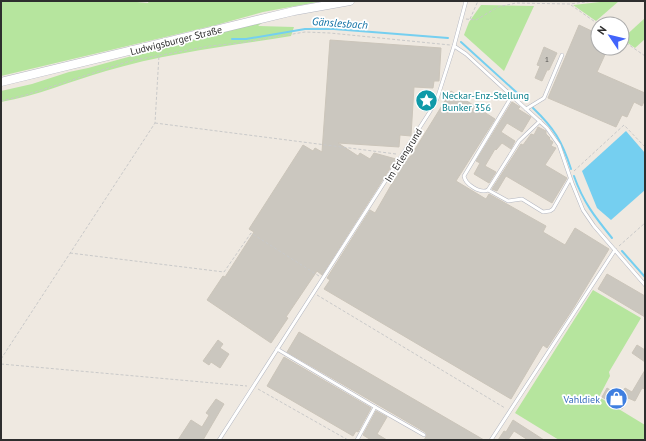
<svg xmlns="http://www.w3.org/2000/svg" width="646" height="441" font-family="'PT Sans',sans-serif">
<rect width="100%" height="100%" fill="#efe9e1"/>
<g fill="#b6e59e">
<polygon points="1,1 126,1 148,3 149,1 323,1 263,12 216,25 1,76"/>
<polygon points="609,1 619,1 596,21 573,5"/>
<polygon points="481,5 534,6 504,71 464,35 469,22"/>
<polygon points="645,18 645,39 635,48 622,39"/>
<path d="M 264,21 L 258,26 L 294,27 L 291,36 C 230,46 166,53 106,71 C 71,81 37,96 1,102 L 1,91 L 32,84 L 69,72 L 88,68 L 150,51 Z"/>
<polygon points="593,290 641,318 609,372 610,376 599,397 645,425 645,440 559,440 515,413"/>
</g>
<polygon fill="#75cff0" points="626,131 645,153 645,190 611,220 597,208 582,171"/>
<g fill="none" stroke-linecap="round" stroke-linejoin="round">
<g stroke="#75cff0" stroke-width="2">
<polyline points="232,39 246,39 305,29 334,29 448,38"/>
<polyline points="461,42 526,101"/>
<path d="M 533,108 C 554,128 562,141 571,169"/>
<path d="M 574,176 C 583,202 595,217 612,238"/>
<polyline points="622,251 645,277"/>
</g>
</g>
<g fill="#cbc7bf" stroke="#cbc5ba">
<polygon points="579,25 598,34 598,48 608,48 597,72 645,93 645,99 642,106 634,102 627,117 622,115 616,127 548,98"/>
<polygon points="330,40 441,48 439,81 434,81 433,88 414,87 411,136 400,135 399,147 338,143 358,156 360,153 370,159 374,153 396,159 322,275 317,271 286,317 288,318 271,343 207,300 223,276 225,277 254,232 249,229 303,145 313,151 315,148 322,152"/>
<polygon points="544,47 557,53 549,70 547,70 542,81 535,78 540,66 537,65"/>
<polygon points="451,91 495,119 456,181 486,199 489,194 546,226 543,232 565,245 575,228 609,249 574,307 547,348 543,345 511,399 324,289 330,280 327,278 370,210 375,213 409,154 409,159"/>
<polygon points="512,102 520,107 518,109 531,117 522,132 507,123 501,132 515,141 511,149 502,143 496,150 495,149 485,166 496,172 489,183 474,174 480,163 476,161"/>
<polygon points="538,127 546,131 546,134 550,138 549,139 553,142 551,146 556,148 545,165 567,178 552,203 506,176 497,191 492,189 521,144 523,145 531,134 534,135"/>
<polygon points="607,274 645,296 645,317 598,289"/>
<polygon points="299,332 343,358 484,440 424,440 427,435 425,432 287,352"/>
<polygon points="218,340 223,344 220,348 229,354 220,368 211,362 209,365 203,361"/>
<polygon points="637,345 645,350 645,362 632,353"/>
<polygon points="284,357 371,408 358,432 356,431 353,436 267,386"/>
<polygon points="645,370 645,389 642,388 635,401 628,398 622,409 602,397 607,388 617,394 619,391 622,392 625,388 632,392"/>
<polygon points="216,399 224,404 203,440 178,440 191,420 202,427 208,417 209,415 206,413"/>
<polygon points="376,411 387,417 377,434 387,440 371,440 363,435"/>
<polygon points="513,420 544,440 528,440 514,431 508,440 498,440 504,431 506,432"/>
</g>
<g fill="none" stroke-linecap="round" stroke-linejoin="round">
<defs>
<g id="service">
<polyline points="454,46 466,54 547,128 559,145 572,183 583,210 594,226 645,285"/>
<path d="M 512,96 L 464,176 C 465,184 480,194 488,190 L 519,141 L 540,121"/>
<polyline points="526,109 544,98 562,55"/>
<polyline points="488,190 508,201 522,199 543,212 550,211 553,209 570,179"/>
<polyline points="277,349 375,407 357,440"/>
<polyline points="375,407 424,435"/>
<polyline points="219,440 429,113 437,99 454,46 466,1"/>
<polyline points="491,440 615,250"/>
</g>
<polyline id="secondary" points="1,82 294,11 350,1"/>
</defs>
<use href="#service" stroke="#b4b7c1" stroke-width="4"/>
<use href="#secondary" stroke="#b4b7c1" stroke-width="9"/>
<g stroke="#c9c9c9" stroke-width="1" stroke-dasharray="3 2" stroke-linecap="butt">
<polyline points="571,5 598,24"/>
<polyline points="466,19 476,20 498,7 516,3 570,4 593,1"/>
<polyline points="470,19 478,1"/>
<polyline points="622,40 645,56"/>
<polyline points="1,101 26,95 130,61 210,46 239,43 305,32 330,33 450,45"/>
<polyline points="155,123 396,154"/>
<polyline points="574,171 624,125 645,147"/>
<polyline points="619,246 645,223"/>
<polyline points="70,253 224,272 251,233 319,276"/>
<polyline points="317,295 505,408"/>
<polyline points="1,359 155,123 159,55"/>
<polyline points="1,364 247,386"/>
<polyline points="258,389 348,440"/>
</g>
<use href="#service" stroke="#fff" stroke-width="3"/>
<use href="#secondary" stroke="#fff" stroke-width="8"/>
</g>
<defs>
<symbol id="sight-disc" viewBox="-11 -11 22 22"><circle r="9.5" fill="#0f9aa8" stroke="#fff"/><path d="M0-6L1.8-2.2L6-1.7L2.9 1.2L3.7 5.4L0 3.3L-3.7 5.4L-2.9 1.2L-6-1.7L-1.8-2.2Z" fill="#fff"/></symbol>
<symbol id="shop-disc" viewBox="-11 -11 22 22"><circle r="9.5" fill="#3f7fe0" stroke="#fff"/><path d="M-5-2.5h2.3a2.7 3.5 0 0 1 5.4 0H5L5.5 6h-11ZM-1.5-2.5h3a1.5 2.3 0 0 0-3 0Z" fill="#fff"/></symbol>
</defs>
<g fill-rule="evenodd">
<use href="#sight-disc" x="414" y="88" width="25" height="25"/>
<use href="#shop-disc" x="604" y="386" width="25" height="25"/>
</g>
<g text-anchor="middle" stroke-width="3.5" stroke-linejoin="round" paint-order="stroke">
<g font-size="8" fill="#555452">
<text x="547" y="62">1</text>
</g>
<g font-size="10" fill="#2e2e2e" stroke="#fff">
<text transform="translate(176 40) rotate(-14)" y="4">Ludwigsburger Straße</text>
<text transform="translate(403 155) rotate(-58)" y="4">Im Erlengrund</text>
</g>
<g font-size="10" fill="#0d838f" stroke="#fff" text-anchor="start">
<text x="442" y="99">Neckar-Enz-Stellung<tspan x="442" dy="12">Bunker 356</tspan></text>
</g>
<g font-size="10" fill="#366cbe" stroke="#fff" text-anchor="end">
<text x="600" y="403">Vahldiek</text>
</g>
<g font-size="11" font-style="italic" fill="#0d6fa3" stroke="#fff">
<text transform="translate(340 23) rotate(4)" y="4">Gänslesbach</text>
</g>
</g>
<rect width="646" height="441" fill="none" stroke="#2e2e2e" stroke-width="4"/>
<g transform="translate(610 36) rotate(305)"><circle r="19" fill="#ffffff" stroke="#ababab"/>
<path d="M0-3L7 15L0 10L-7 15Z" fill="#4264fb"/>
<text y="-6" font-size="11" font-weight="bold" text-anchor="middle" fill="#2e2e2e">N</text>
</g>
</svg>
